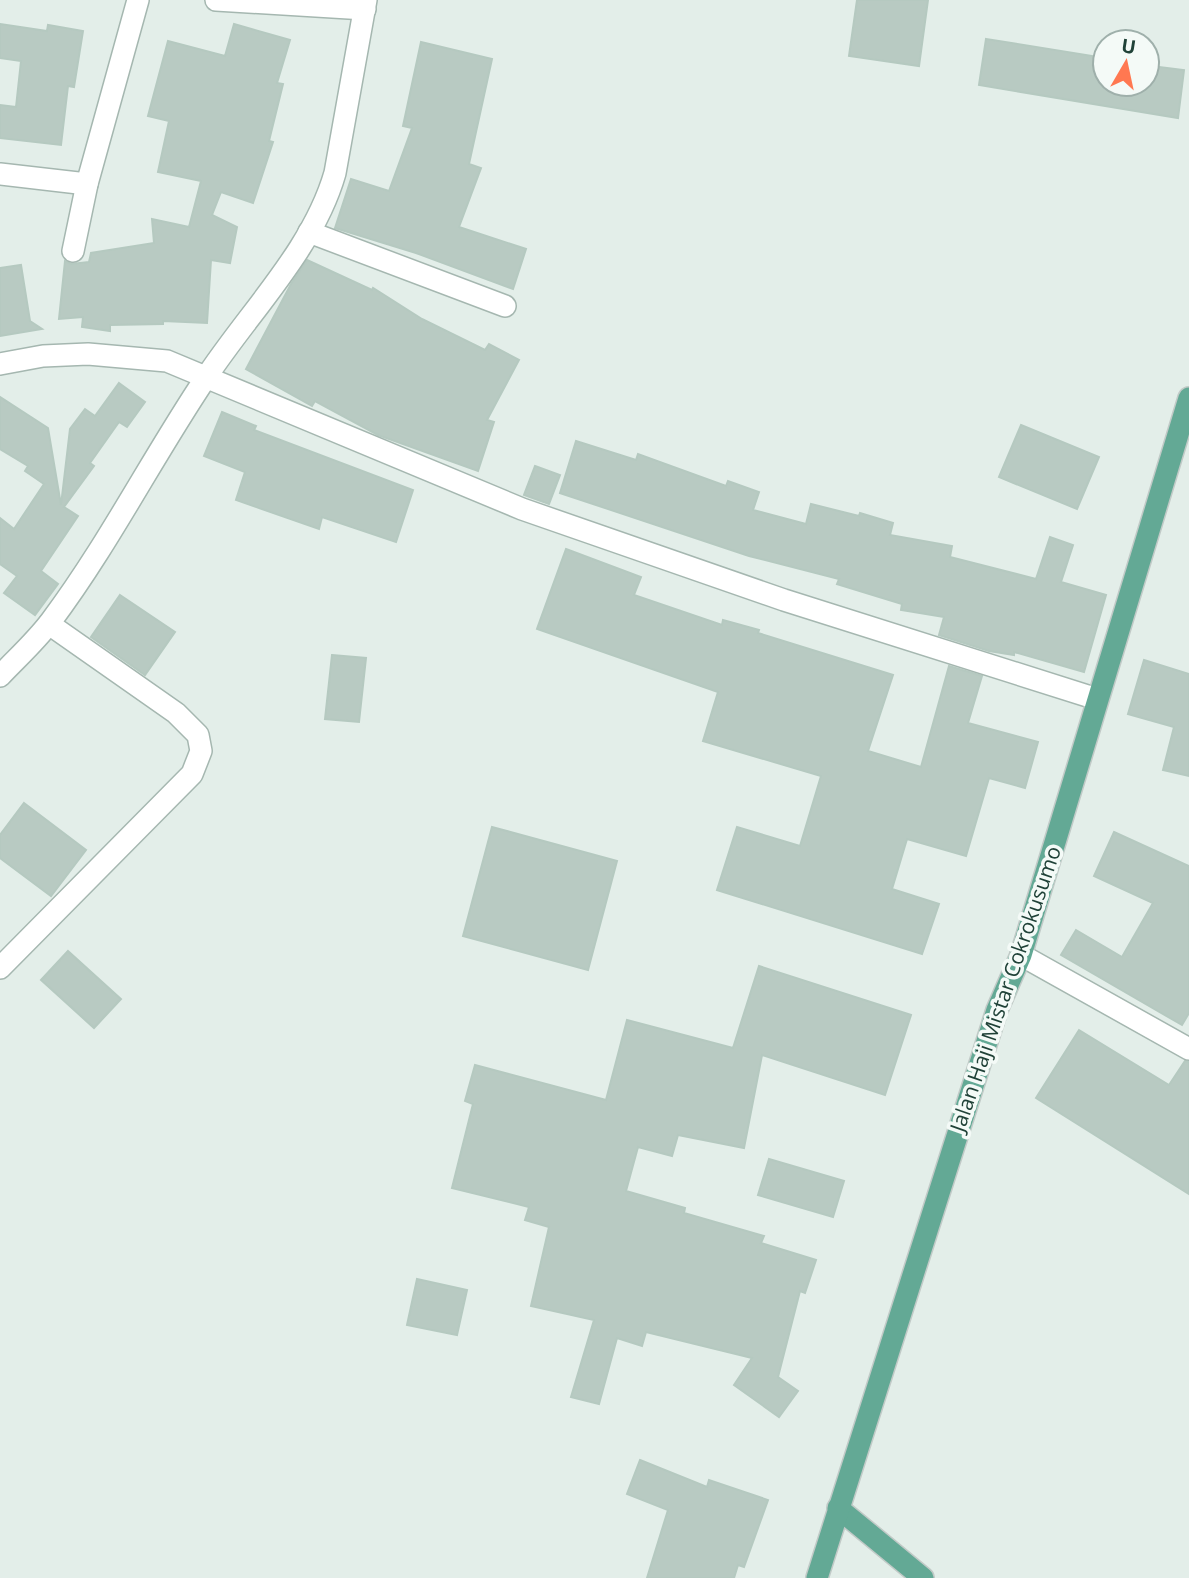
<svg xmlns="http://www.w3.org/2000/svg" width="1189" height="1578" font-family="'Open Sans',sans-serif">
<rect width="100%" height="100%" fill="#e3eee9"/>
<g fill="#b8cac2" stroke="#b5c9c0" stroke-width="2">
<polygon points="857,0 928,0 919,66 849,56"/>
<polygon points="0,24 47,31 48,25 83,31 74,87 68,86 61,145 0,138 0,105 16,107 21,61 0,58"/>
<polygon points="234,24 290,40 277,83 283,84 269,141 273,142 253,203 221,192 212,215 237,227 230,263 211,260 207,323 163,321 163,324 110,325 110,331 82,327 83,317 59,319 65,261 71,264 89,262 91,253 154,243 152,219 189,227 201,181 158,172 169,121 148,116 168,41 225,56"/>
<polygon points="986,39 1105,58 1105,84 1150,84 1152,66 1184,70 1178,118 979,85"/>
<polygon points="421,42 492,59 469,164 481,168 459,227 526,249 513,289 416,253 335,228 351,179 389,191 412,128 403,126"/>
<polygon points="307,260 372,290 373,288 422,319 485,350 489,344 519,360 487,420 494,422 478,471 378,435 315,401 312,406 246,369 291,284"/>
<polygon points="21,265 30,321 42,329 0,336 0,268"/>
<polygon points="119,383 145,402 127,427 119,422 90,463 94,466 64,507 78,516 41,571 58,584 35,615 4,593 17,576 0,564 0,518 14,529 44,484 25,471 28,466 0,449 0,397 48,428 61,505 70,429 85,409 95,416"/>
<polygon points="222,412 256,426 254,430 413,490 396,542 322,517 319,529 236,500 245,472 204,456"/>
<polygon points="1021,425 1099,457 1077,509 999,477"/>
<polygon points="576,441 636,460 638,454 726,486 728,481 759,492 753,510 806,524 811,504 859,516 860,513 893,523 890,535 952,546 950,557 1036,579 1050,537 1073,545 1061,582 1106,595 1084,672 1014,652 1014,655 989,651 939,635 944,617 901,610 902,604 837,584 839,579 749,556 560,493"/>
<polygon points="535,466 560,475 549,504 524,495"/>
<polygon points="566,549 641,577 634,595 722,625 723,620 759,630 758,633 893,675 868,751 921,767 949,666 982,676 968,723 1038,742 1025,788 989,778 966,856 907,839 892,889 939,904 922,954 717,890 737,827 800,846 821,776 703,741 718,692 537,629"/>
<polygon points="120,595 175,632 145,675 91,637"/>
<polygon points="332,655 366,658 359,722 325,719"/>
<polygon points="1144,660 1189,674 1189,776 1163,770 1174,727 1128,714"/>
<polygon points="24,803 86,850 51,896 0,858 0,835"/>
<polygon points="492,827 617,861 588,970 463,936"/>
<polygon points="1114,832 1189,866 1189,1013 1182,1025 1061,955 1076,930 1122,957 1153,903 1094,876"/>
<polygon points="68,951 121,999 94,1028 41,980"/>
<polygon points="759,966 911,1015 885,1095 762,1055 744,1148 678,1135 672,1156 638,1147 626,1191 685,1208 684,1213 764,1236 761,1243 816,1260 805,1293 800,1291 778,1377 798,1391 779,1417 734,1385 752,1358 646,1332 642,1346 617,1338 599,1404 571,1397 594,1320 531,1306 549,1227 525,1220 529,1207 452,1188 473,1104 465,1101 475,1065 606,1100 627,1020 733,1048"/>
<polygon points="1079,1030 1169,1085 1185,1061 1189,1062 1189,1194 1036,1098"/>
<polygon points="769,1159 844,1181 833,1217 758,1195"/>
<polygon points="417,1279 467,1290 457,1335 407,1325"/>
<polygon points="640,1460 707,1487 709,1480 768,1500 744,1567 738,1565 734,1578 647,1578 668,1510 627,1494"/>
</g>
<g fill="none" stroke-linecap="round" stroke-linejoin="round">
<defs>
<g id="minor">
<polyline points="216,0 365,9"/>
<polyline points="0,174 87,184"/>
<polyline points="309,232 505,306"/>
<polyline points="73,251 87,184 138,0"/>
<polyline points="0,364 43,356 88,354 167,361 522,509 784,600 1097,699"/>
<path d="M 0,676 C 17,658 36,641 51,621 C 108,545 152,458 205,379 C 248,313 313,250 335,173 L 366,0"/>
<polyline points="1021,955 1189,1049"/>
<polyline points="0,968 192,774 201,751 198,735 176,713 49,624"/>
</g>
<g id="major">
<polyline points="838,1508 923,1578"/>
<polyline points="817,1578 997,1010 1021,955 1189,398"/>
</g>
</defs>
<use href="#minor" stroke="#a5b7b0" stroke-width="24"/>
<use href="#major" stroke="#c1cac7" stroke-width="24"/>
<use href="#minor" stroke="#fff" stroke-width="21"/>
<use href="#major" stroke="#63a995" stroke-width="21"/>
</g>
<g text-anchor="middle" stroke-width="7" stroke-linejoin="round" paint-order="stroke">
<g font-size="21" fill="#204238" stroke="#f4faf7">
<text transform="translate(1006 989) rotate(-71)" y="7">Jalan Haji Mistar Cokrokusumo</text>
</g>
</g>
<g transform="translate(1126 63) rotate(9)"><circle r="33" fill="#f4faf7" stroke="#9fb0ab" stroke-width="2"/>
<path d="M0-5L12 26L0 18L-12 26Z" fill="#ff7851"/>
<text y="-10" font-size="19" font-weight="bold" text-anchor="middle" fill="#204238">U</text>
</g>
</svg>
